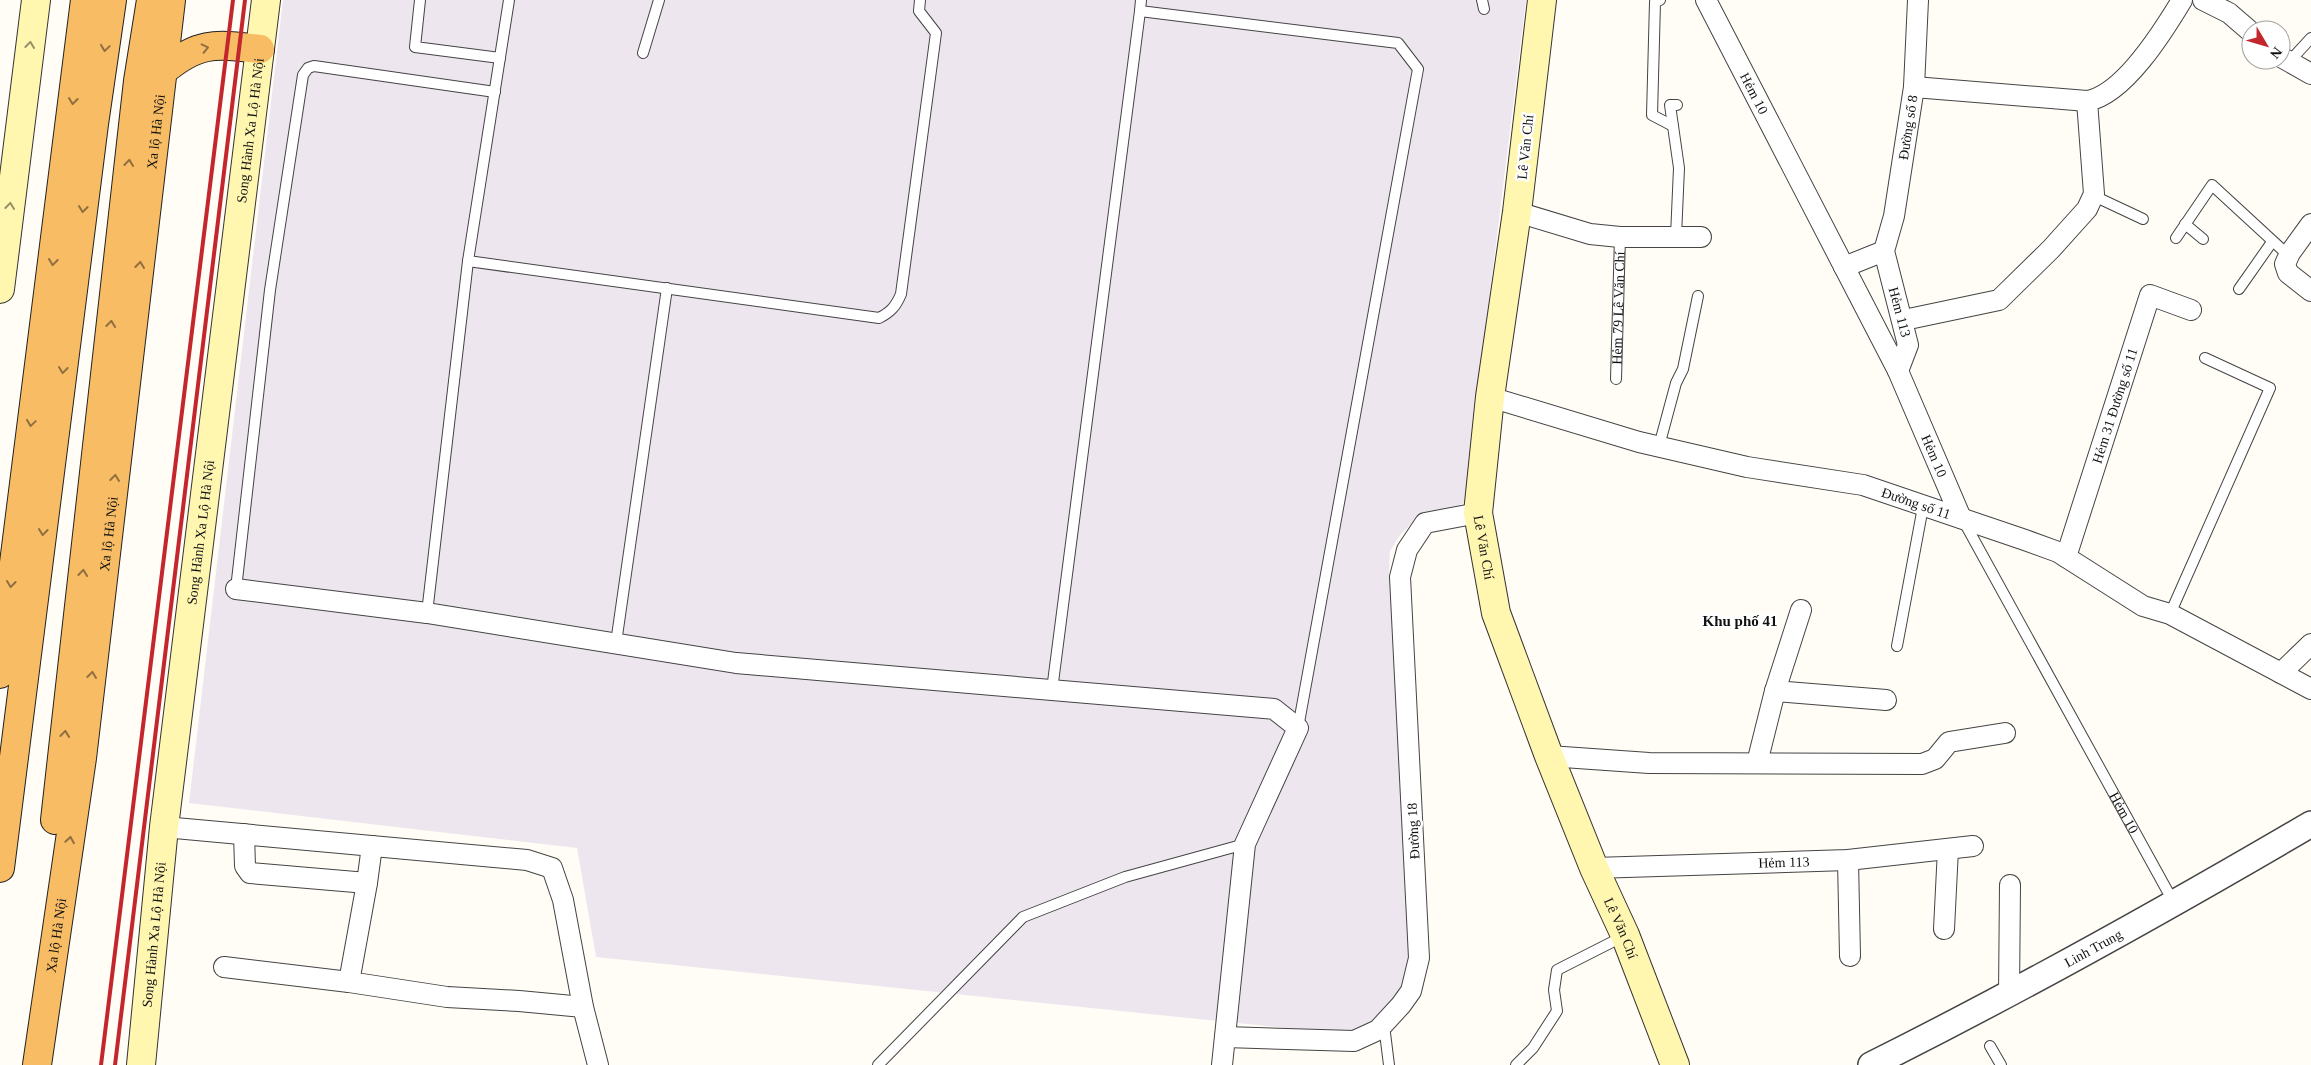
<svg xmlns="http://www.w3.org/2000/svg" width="2311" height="1065" font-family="'Times New Roman',serif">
<rect width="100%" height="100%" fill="#fffdf5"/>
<polygon fill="#eee6ef" points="283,0 1526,0 1464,503 1455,507 1425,515 1411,524 1400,535 1390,551 1389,575 1393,612 1414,968 1393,1000 1377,1017 1364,1027 1352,1032 1334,1033 596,957 577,848 189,803"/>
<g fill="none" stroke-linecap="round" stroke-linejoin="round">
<defs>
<g id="service">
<polyline points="420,0 415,47 500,58"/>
<polyline points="1141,0 1140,11 1398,43 1418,69 1298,728"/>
<polyline points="1482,0 1484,9"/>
<polyline points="1660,0 1655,2 1652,115 1673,126"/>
<polyline points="643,53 659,0"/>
<polyline points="2288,63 2311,38"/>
<polyline points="2094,196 2143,219"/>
<polyline points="2185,224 2203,239"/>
<polyline points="1676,236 1679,168 1670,105 1677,105"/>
<polyline points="2176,238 2212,185 2288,255"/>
<path d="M 468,261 L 879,318 C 891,312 896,306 901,294 L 936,33 L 919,11 L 920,0"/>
<polyline points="2239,289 2272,242"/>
<path id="s1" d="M 1616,379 L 1620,237"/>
<polyline points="1659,446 1676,383 1683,369 1698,296"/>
<path id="s2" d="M 1963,520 L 2174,903"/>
<polyline points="236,589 270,290 303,75 308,68 314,66 495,92"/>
<polyline points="427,613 468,261 509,0"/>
<polyline points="2170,614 2270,388 2205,358"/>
<polyline points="616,643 667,288"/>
<polyline points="1897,646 1923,507"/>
<polyline points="1052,690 1140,11"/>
<polyline points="1384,1025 1389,1065"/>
<polyline points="1990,1046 2001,1065"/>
<polyline points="878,1065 1023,917 1125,877 1245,844"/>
<polyline points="1516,1065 1533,1048 1557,1011 1554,990 1557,970 1624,936"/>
</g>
<g id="minor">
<path id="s3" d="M 1706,0 L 1898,371 L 1961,518"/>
<polyline points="2203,0 2229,13 2251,32"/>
<polyline points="2281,57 2311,74"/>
<polyline points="1914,87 2087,101"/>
<polyline points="1517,212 1590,234 1620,237 1701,237"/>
<polyline points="2311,224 2290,253 2285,264 2288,273 2311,291"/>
<polyline points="1844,267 1884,251"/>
<path d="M 1904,320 L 1999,300 L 2051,249 L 2087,209 L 2094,194 L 2087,101 C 2124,95 2164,30 2182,0"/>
<path id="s4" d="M 1898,371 L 1908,345 L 1884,251 L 1894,216 L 1914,87 L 1918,0"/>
<path id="s5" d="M 1490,397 L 1639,442 L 1747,467 L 1863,485 L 2025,540 L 2058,552 L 2143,606 L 2170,614 L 2311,689"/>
<path id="s6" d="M 2066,557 L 2150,295 L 2191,310"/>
<polyline points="236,589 427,613 736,663 1274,709 1298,728 1245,844 1222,1065"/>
<polyline points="2281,673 2311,644"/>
<polyline points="1775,691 1886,700"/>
<polyline points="1549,756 1649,763 1922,764 1935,759 1949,742 2005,733"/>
<polyline points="1757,763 1775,691 1801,610"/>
<polyline points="164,827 527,860 552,868 563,900 583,1007 598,1065"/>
<polyline points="244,834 245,866 250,873 367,883 372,846"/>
<polyline points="1848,860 1850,956"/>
<path id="s7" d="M 1594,868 L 1848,860 L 1973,846"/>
<polyline points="367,883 349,982 447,997 519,1001 583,1007"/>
<polyline points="1944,929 1948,849"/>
<polyline points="224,967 349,982"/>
<polyline points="2009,995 2010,885"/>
<polyline points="1225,1037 1354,1041 1378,1030 1401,1005 1411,991 1419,958 1400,577 1407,550 1425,523 1478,513"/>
</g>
<g id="tertiary">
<path id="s8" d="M 1871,1065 C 2021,990 2166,909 2311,824"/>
</g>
<g id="secondary">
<path id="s9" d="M 1542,0 L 1517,212 L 1490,397 L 1478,513 L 1496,613 L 1549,756 L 1594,868 L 1625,935 L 1675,1065"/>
<polyline points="0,289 36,0"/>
<path id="s10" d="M 141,1065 L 164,827 L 266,0"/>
</g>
<g id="trunk">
<path d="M 163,71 C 199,41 215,44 260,49"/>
<polyline points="0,674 85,0"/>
<polyline points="55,820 138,81 151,0"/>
<polyline points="0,868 94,124 112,0"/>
<path id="s11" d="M 37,1065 L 82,758 L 171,0"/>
</g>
</defs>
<use href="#service" stroke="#444" stroke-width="12"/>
<use href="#minor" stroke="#444" stroke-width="22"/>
<use href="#tertiary" stroke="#444" stroke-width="28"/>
<use href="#secondary" stroke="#333" stroke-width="30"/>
<use href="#trunk" stroke="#222" stroke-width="30"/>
<use href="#service" stroke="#fff" stroke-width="10"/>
<use href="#minor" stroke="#fff" stroke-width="20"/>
<use href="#tertiary" stroke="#fff" stroke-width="25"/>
<use href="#secondary" stroke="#fff6b0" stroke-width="28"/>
<use href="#trunk" stroke="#f7bc64" stroke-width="28"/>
<g stroke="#c4262e" stroke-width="4">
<polyline points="101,1065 233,0"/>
<polyline points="115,1065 245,0"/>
</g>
</g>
<defs><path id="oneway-chevron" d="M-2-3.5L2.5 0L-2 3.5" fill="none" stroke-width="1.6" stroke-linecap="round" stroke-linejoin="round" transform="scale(1.25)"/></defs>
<g stroke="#948f68">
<use href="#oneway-chevron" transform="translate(30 45) rotate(-83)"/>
<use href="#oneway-chevron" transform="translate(10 206) rotate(-83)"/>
</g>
<g stroke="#906f3f">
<use href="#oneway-chevron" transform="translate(105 48) rotate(98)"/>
<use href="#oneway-chevron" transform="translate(205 48) rotate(-13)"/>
<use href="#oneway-chevron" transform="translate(73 101) rotate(97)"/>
<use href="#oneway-chevron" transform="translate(129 163) rotate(-84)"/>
<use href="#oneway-chevron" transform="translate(83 209) rotate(97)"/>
<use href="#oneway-chevron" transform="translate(53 262) rotate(97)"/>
<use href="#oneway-chevron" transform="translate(140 265) rotate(-83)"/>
<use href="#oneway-chevron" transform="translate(111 324) rotate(-84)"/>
<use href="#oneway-chevron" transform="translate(63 370) rotate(97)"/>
<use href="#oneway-chevron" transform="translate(31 423) rotate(98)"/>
<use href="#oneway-chevron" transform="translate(115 478) rotate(-83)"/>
<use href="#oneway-chevron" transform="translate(43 532) rotate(97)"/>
<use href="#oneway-chevron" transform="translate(83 573) rotate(-84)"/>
<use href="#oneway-chevron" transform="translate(11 584) rotate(97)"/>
<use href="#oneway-chevron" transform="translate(92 675) rotate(-83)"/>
<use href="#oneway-chevron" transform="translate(65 734) rotate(-84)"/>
<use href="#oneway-chevron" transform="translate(70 840) rotate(-81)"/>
</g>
<g text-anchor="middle" stroke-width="5" stroke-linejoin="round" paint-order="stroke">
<g font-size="14" fill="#111" stroke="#fff">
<text dy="5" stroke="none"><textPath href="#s3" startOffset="105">Hẻm 10</textPath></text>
<text dy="5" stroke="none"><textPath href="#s4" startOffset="251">Đường số 8</textPath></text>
<text dy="5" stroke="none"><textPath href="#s10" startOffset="941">Song Hành Xa Lộ Hà Nội</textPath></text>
<text dy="5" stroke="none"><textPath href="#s11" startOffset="941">Xa lộ Hà Nội</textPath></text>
<text transform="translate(1525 147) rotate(-84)" y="5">Lê Văn Chí</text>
<text dy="5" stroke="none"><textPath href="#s1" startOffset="71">Hẻm 79 Lê Văn Chí</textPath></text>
<text transform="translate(1900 312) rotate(75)" y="5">Hẻm 113</text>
<text dy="5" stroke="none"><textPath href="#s6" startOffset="159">Hẻm 31 Đường số 11</textPath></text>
<text dy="5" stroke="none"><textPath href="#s3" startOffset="510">Hẻm 10</textPath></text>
<text dy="5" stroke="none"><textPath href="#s5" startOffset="440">Đường số 11</textPath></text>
<text dy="5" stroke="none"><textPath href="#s10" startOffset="536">Song Hành Xa Lộ Hà Nội</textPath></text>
<text dy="5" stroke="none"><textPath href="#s11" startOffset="536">Xa lộ Hà Nội</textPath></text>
<text dy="5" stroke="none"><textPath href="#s9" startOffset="552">Lê Văn Chí</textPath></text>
<text dy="5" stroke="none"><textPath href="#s2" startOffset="334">Hẻm 10</textPath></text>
<text transform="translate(1413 831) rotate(-93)" y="5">Đường 18</text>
<text dy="5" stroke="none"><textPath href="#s7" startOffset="190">Hẻm 113</textPath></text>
<text dy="5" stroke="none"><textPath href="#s9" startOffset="958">Lê Văn Chí</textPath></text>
<text dy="5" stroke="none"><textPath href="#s10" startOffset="131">Song Hành Xa Lộ Hà Nội</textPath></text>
<text dy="5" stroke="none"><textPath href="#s11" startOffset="131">Xa lộ Hà Nội</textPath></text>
<text dy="5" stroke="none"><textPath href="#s8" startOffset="251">Linh Trung</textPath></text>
</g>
<g font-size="15" font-weight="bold" fill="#111" stroke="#fff">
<text x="1740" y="626">Khu phố 41</text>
</g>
</g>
<g transform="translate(2266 45) rotate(128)"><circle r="24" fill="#ffffff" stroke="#a0a0a0"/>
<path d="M0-4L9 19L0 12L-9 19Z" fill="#c4262e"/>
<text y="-8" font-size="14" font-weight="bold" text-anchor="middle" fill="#111111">N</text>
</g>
</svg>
